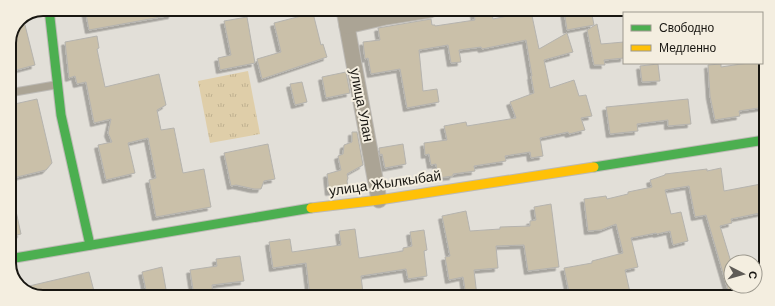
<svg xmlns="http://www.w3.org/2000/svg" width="775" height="306" font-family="Arial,sans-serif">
<defs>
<pattern id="park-tufts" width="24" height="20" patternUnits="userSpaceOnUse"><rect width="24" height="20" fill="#dfcea9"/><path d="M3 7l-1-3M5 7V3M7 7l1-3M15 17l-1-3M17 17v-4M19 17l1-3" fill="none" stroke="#bfb090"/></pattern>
<filter id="shadow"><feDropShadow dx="-3.5" dy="3.5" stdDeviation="0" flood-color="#0004"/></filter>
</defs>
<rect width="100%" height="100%" fill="#e2dfd8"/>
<polygon fill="url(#park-tufts)" points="248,71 260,134 210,143 198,81"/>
<g fill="#cac0a9" stroke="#b5b3ae" filter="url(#shadow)">
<polygon points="85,9 172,9 172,15 89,30"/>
<polygon points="486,10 491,10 493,19 531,11 539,49 567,33 573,52 544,60 550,88 574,80 579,96 586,95 592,116 581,118 585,130 569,134 568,132 540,138 543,156 531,158 530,152 505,156 506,161 474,166 475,171 453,174 453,176 438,178 436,164 431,165 429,154 425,155 424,143 447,140 444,126 466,122 467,126 516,118 510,102 534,93 531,76 532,76 526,40 482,49 481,47 459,50 461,62 451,63 448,45 419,50 423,91 437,89 439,102 407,108 400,69 371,74 368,58 365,59 363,42 380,40 378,28 431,19 432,25 435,25 435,26 475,20 474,13"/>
<polygon points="564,10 591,10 594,25 567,30"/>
<polygon points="313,13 321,45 323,44 327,57 262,79 257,59 281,52 274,23"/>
<polygon points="23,17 35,65 9,72 9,41 19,19"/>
<polygon points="247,17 255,63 220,70 218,58 231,55 224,21"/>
<polygon points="597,24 601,44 624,42 624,58 604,60 605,65 594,65 587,30"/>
<polygon points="97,36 99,48 97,49 105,87 159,74 166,105 157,110 161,130 174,128 183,173 204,169 211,207 156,217 149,180 156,178 148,138 128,143 135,173 106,180 98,145 112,142 108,133 111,119 94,123 86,82 77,84 75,76 69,78 65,42"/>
<polygon points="762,61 766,61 765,107 739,111 740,116 715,120 710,96 708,65 721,64 721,67 748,63 762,63"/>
<polygon points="658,64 660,81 642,82 640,66"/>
<polygon points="346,72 350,93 326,98 322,77"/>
<polygon points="302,82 307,102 295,105 290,84"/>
<polygon points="37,99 52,163 46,170 9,179 9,117 13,116 10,105"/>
<polygon points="688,99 691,124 668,126 668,120 637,124 638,131 610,134 606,107"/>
<polygon points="352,132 357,132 363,165 347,174 348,178 347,181 348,189 329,192 327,174 341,170 338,156 343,154 344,145 352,142"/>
<polygon points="268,144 275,179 264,181 261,189 254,189 236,185 231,186 224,153"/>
<polygon points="403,144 406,164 385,168 382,154 380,155 379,148"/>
<polygon points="721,168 724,191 761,184 765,206 765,212 731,219 732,223 720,226 731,262 731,289 728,290 706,215 695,217 689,186 665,190 671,214 681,212 688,241 673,245 670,231 657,234 656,233 631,238 638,267 625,270 631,297 570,297 564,268 592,263 592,261 623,253 616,224 601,230 588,231 584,199 606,196 607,199 628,194 628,192 652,187 650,180 665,175 665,174 707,169 707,171"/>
<polygon points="14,202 21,234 9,237 9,203"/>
<polygon points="551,204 559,267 528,271 524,245 496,246 498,268 474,270 477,296 466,296 463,277 449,280 445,257 450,256 442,216 466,211 470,231 500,229 500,227 530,226 530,221 536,220 534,207"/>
<polygon points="355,229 359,258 403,251 403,248 412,246 410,232 424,230 427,250 424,251 427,276 408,279 406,269 361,276 363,293 336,296 310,296 306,263 273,268 269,242 290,239 292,252 341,245 339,231"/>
<polygon points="240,256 244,281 212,285 213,296 194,296 190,270 217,266 216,259"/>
<polygon points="162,267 167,295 147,295 142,272"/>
<polygon points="89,272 95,295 31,295 29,286"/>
</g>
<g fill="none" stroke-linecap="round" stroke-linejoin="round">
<defs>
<polyline id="lane" points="9,93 55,85"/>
<g id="street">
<polyline points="344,10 379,200"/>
<polyline points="347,26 386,17 430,10"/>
</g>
<g id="fast">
<polyline points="49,9 61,115 90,245"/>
<polyline points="594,167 765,140"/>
<polyline points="9,259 311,208"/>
</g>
<polyline id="slow" points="311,208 379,200 594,167"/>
</defs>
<use href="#lane" stroke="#bdbab5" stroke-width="9"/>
<use href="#street" stroke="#bdbab5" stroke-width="17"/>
<use href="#fast" stroke="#bdbab5" stroke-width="11"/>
<use href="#slow" stroke="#bdbab5" stroke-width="11"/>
<use href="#lane" stroke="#aba495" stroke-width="7"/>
<use href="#street" stroke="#aba495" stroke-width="15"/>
<use href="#fast" stroke="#4caf50" stroke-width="9"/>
<use href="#slow" stroke="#ffc107" stroke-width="9"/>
</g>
<g text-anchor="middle" stroke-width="4" stroke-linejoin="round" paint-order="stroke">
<g font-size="14" fill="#181611" stroke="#f4eee0">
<text transform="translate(362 105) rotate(79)" y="5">улица Улан</text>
<text transform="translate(385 183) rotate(-8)" y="5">улица Жылкыбай</text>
</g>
</g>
<path d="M0 0H775V306H0ZM43 16H732A27 27 0 0 1 759 43V263A27 27 0 0 1 732 290H43A27 27 0 0 1 16 263V43A27 27 0 0 1 43 16Z" fill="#f4eee0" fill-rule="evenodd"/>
<path fill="none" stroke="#181611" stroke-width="2" d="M43 16H732A27 27 0 0 1 759 43V263A27 27 0 0 1 732 290H43A27 27 0 0 1 16 263V43A27 27 0 0 1 43 16Z"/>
<rect x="623" y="12" width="140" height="52" fill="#f4eee0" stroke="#9c988d"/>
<rect x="631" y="25" width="20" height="6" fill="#4caf50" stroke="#9c988d"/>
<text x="659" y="32" font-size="12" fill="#181611">Свободно</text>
<rect x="631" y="45" width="20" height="6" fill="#ffc107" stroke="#9c988d"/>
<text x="659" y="52" font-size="12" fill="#181611">Медленно</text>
<g transform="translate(743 274) rotate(96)"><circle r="19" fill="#f4eee0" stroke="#9c988d"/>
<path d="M0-3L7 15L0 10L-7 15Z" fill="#5f5c57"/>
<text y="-6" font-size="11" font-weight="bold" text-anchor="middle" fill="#181611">С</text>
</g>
</svg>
